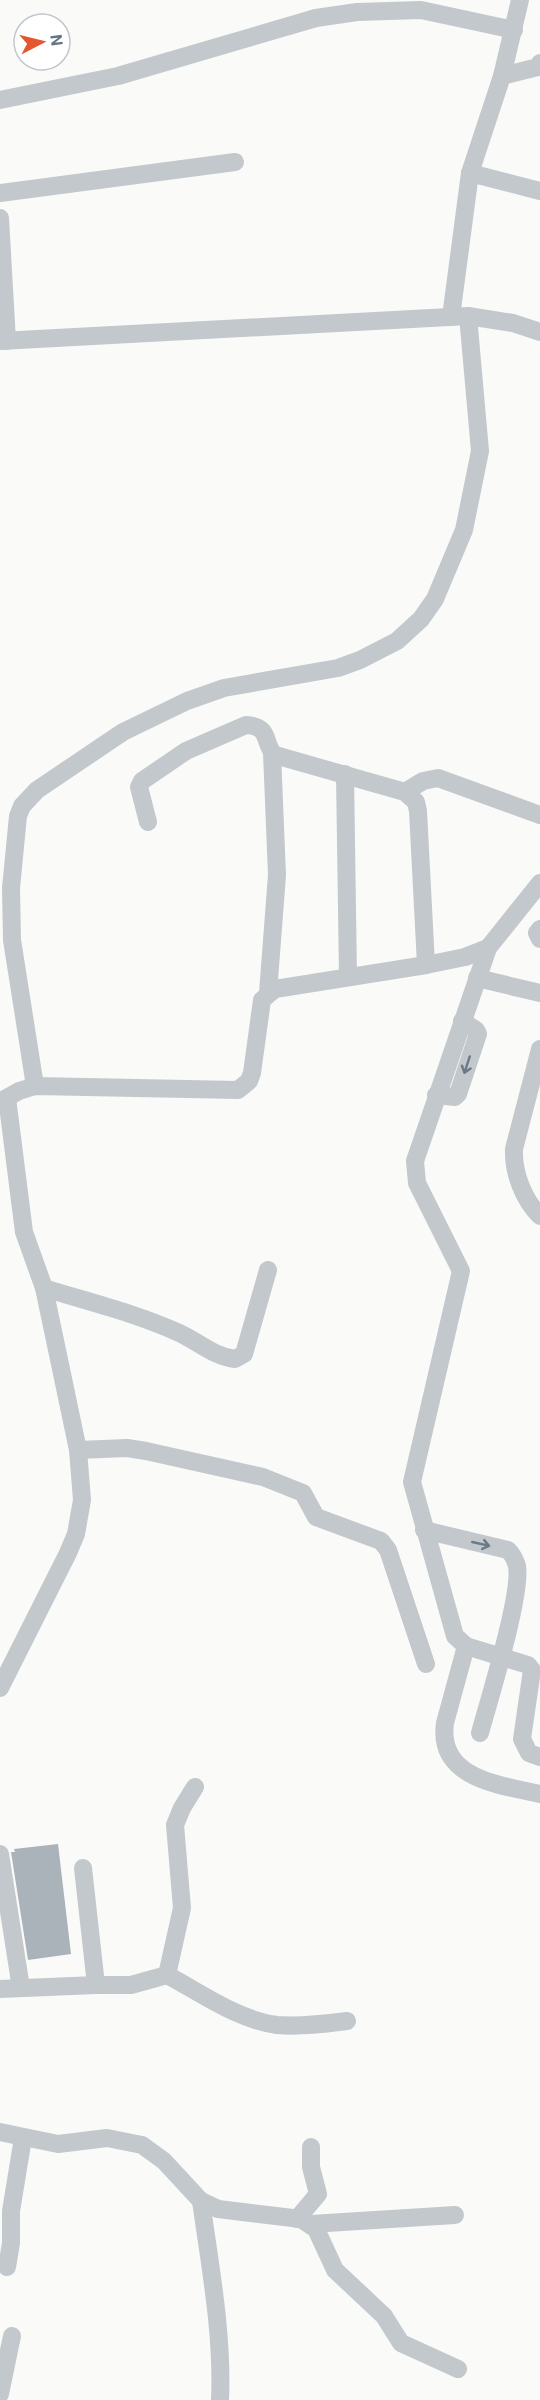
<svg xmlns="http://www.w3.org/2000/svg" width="540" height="2400" font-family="Roboto,sans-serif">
<rect width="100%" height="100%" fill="#fafaf8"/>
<polygon fill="#aab3b9" points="58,1844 71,1954 28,1960 11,1852 15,1852 14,1849"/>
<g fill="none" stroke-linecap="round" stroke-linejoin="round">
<g stroke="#c3c8cc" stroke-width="18">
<polyline points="502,76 538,67 540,63"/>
<polyline points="0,100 118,76 316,18 357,12 421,10 514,30"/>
<polyline points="470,173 540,191"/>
<polyline points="0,193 235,162"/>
<polyline points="0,218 7,341"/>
<polyline points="451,317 470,173 502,76 520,0"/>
<polyline points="0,341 468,316 513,323 540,332"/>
<polyline points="345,774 348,977"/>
<polyline points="405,792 423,781 438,778 540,815"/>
<path d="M 148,822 L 139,787 L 142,781 L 186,751 L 246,725 C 272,726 263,746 275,755 L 405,792 L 416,802 L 418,811 L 426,965"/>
<polyline points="540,883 488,948 415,1161 417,1183 461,1271 412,1482 455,1636 466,1646 528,1665 532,1670 522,1739 529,1753 540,1757"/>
<polyline points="540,929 537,933 540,939"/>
<polyline points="477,978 540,993"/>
<polyline points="268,993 277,875 272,753"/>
<path d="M 540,1049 L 514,1149 C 513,1172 523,1199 540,1216"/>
<polyline points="35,1086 12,940 11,888 18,816 22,806 37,790 123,732 187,701 224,688 338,668 360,660 397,641 421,619 435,599 464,530 480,451 468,316"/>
<polyline points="436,1095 455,1097 458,1094 478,1034 476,1030 462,1021"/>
<polyline points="0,1102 19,1091 35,1086 238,1090 249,1081 252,1073 262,1000 275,989 426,965 465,957 488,948"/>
<path d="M 44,1288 C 89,1302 135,1313 177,1332 C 198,1341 212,1356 235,1359 L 244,1354 L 268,1270"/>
<polyline points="78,1450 127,1448 146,1451 263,1477 303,1493 316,1517 381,1541 388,1550 426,1664"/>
<path d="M 424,1530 L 508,1550 C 513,1555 515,1559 517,1566 C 522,1594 489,1700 480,1733"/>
<path d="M 466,1646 L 445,1723 C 437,1779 501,1785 540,1794"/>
<polyline points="0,1688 68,1553 76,1534 82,1500 78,1450 44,1288 24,1232 7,1098"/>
<polyline points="0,1854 21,1988"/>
<polyline points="167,1975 182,1908 175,1825 182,1808 195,1787"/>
<path d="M 96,1985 L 131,1985 L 167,1975 C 201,1993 238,2020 277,2025 C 300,2027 324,2024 347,2021"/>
<polyline points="0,1989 96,1985 83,1868"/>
<polyline points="0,2132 58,2144 107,2138 142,2145 164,2161 201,2201 218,2209 301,2219 316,2229 335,2270 384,2316 401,2343 458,2369"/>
<path d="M 201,2201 C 210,2266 223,2334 220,2400"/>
<polyline points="297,2219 318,2194 311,2167 311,2147"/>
<polyline points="311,2224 455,2215"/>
<polyline points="7,2267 11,2243 11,2211 23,2138"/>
<polyline points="0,2394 12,2336"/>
</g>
</g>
<defs><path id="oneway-shaft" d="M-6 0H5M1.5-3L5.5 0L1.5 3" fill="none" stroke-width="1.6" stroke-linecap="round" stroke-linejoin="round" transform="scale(1.5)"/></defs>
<g stroke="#6a7a87">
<use href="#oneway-shaft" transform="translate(467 1065) rotate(108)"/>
<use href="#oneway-shaft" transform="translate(481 1544) rotate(13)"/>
</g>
<g transform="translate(42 42) rotate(83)"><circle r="28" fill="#ffffff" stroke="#c1c8cd" stroke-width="1.5"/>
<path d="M0-4.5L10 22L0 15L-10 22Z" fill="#e4572e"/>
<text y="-9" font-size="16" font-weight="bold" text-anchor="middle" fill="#657683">N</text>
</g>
</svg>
